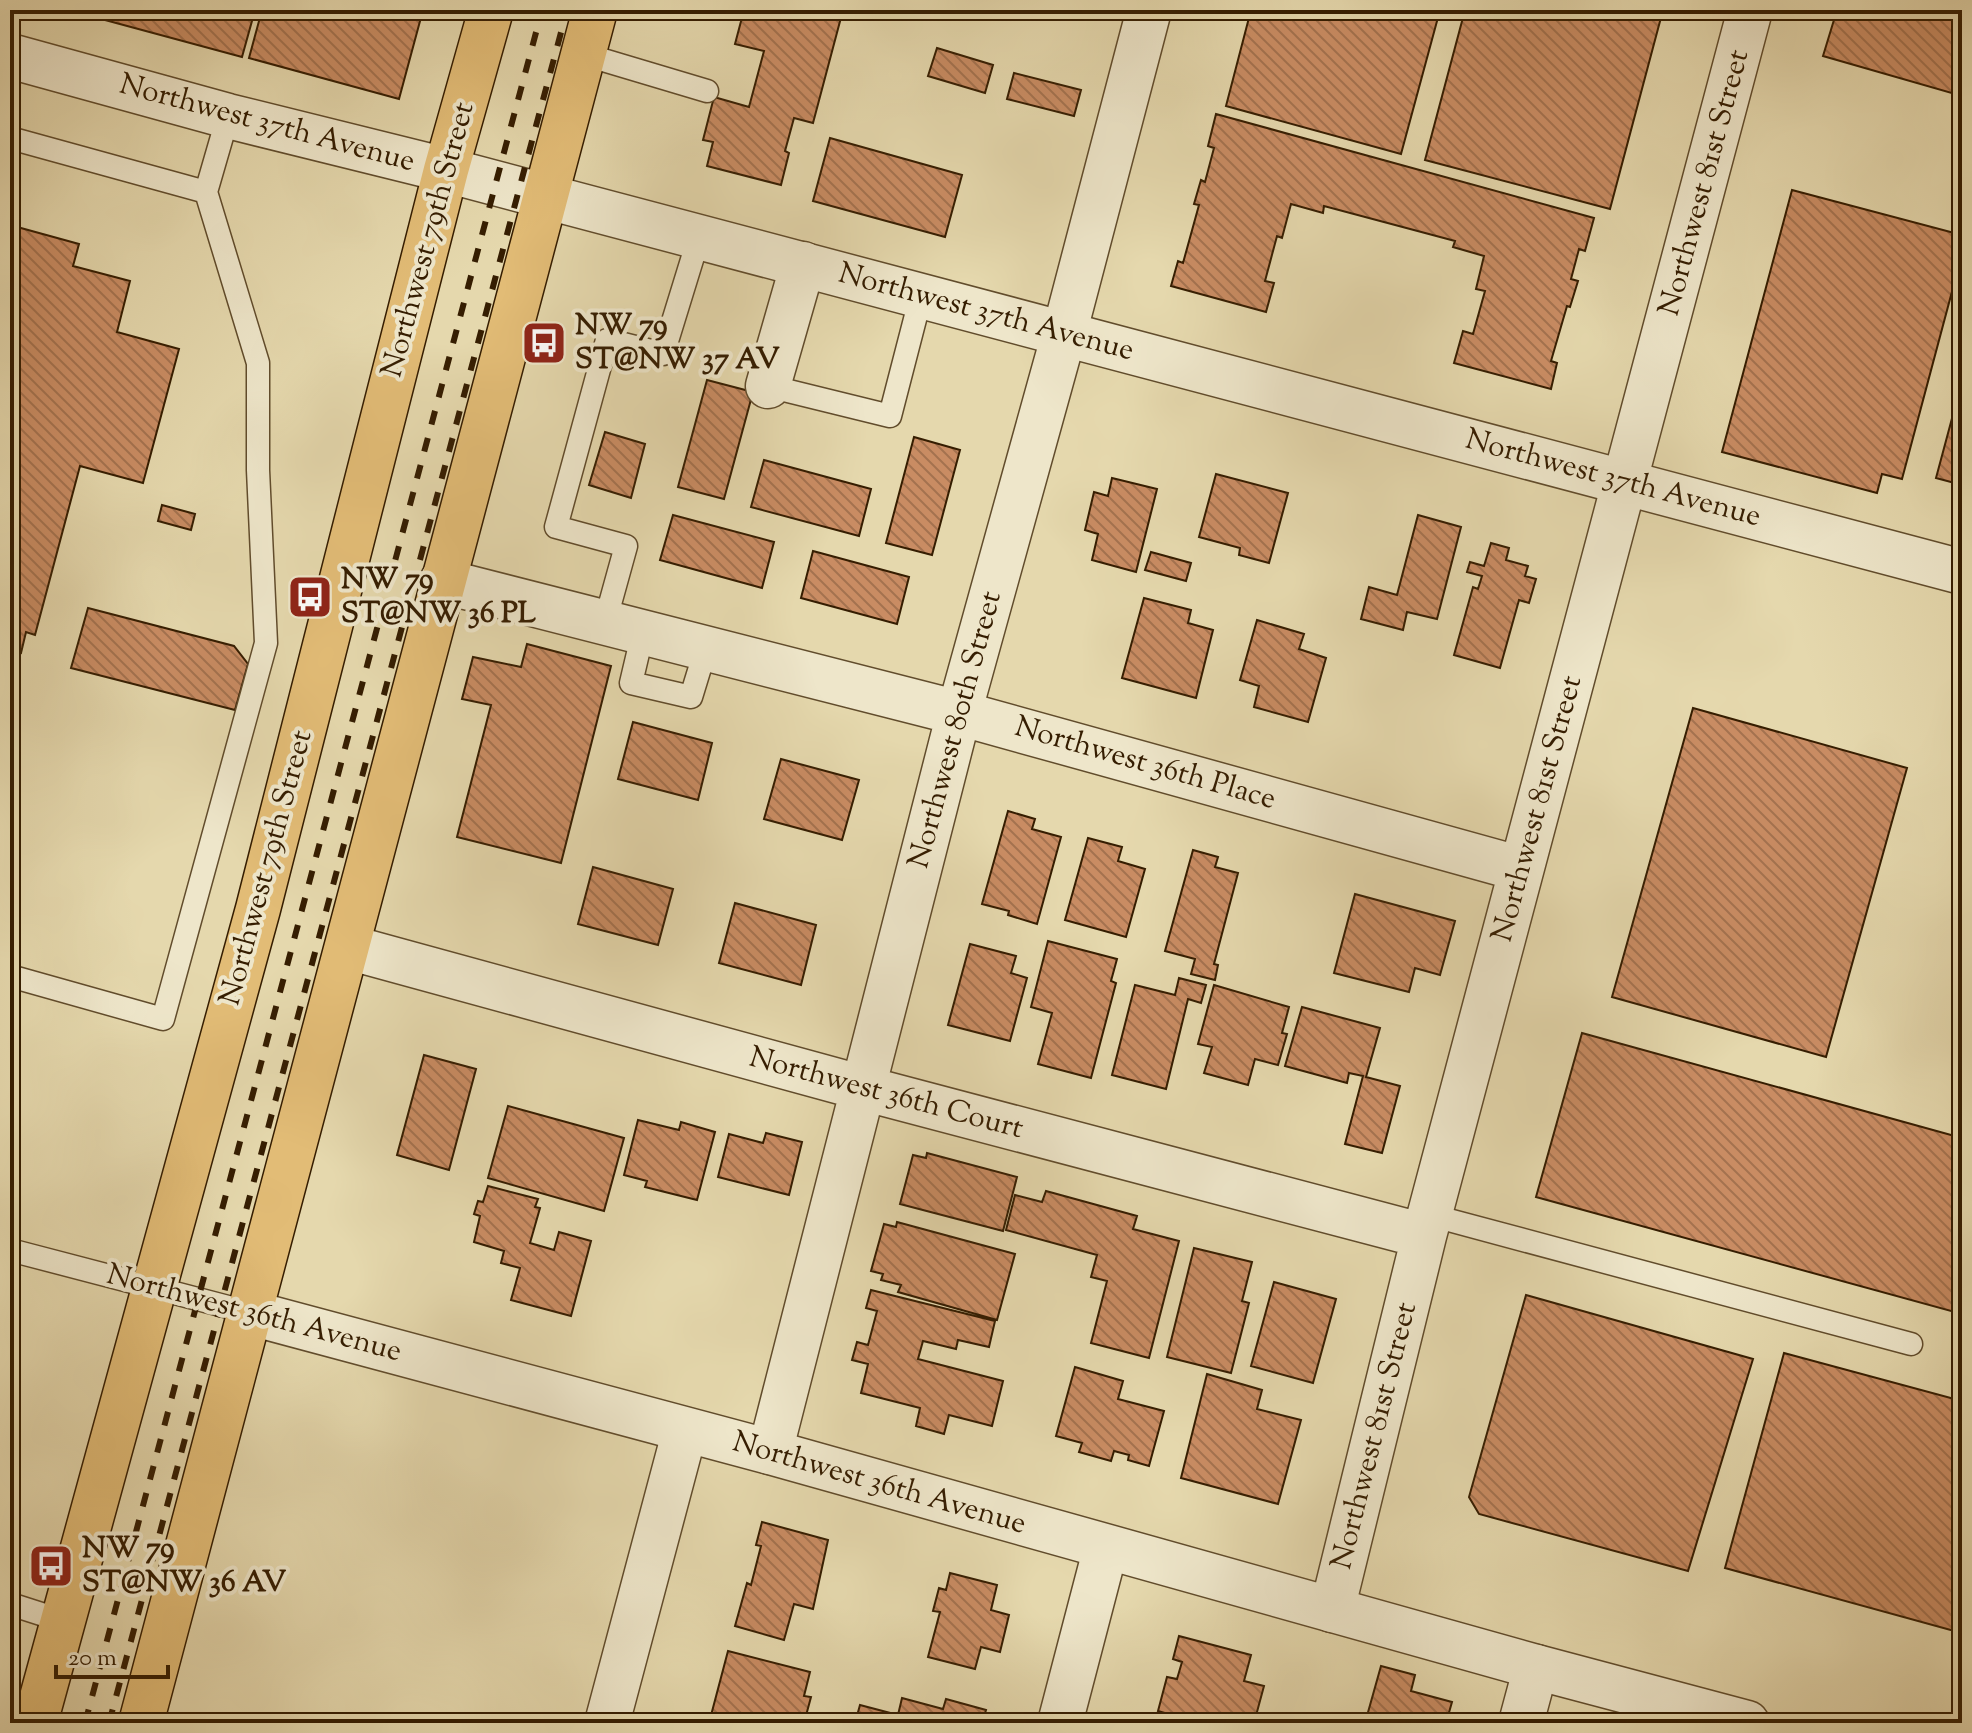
<svg xmlns="http://www.w3.org/2000/svg" width="1972" height="1733" font-family="'Sorts Mill Goudy',serif">
  <defs>
    <pattern id="building-back-hatch" width="6" height="6" patternUnits="userSpaceOnUse" patternTransform="scale(2)"><rect width="6" height="6" fill="#c98c63"/><path d="M-1 5l2 2M0 0l6 6M5-1l2 2" fill="none" stroke="#a4724f"/></pattern>
  </defs>
  <rect width="100%" height="100%" fill="#e5d8ad"/>
  <filter id="stains"><feTurbulence type="fractalNoise" baseFrequency=".0025" numOctaves="4"/><feColorMatrix values="0 0 0 0 .2 0 0 0 0 .09 0 0 0 0 .02 0 0 0 .5 -.17"/></filter>
  <radialGradient id="worn" r=".72"><stop offset=".6" stop-color="#630" stop-opacity="0"/><stop offset="1" stop-color="#630" stop-opacity=".3"/></radialGradient>
  <!-- building -->
  <path fill="url(#building-back-hatch)" stroke="#351d01" stroke-width="2" d="M68,10H255L242,57Z
    M262,10H423L399,99L249,58Z
    M744,10H843L813,123L794,118L785,151L789,153L781,185L707,166L713,142L703,140L714,97L749,107L764,51L735,44Z
    M1251,10H1440L1401,154L1226,106Z
    M1465,10H1663L1610,209L1425,160Z
    M1837,10H1962V96L1823,56Z
    M937,48L993,65L985,93L928,76Z
    M1014,73L1081,90L1074,116L1007,99Z
    M1216,114L1594,218L1585,251L1579,249L1571,279L1578,281L1570,307L1567,306L1551,361L1557,363L1551,389L1454,363L1463,331L1473,334L1485,291L1476,289L1484,256L1453,247L1455,241L1324,206L1323,213L1291,204L1282,238L1277,236L1265,281L1274,283L1266,312L1171,286L1178,261L1183,263L1199,205L1194,204L1201,180L1205,182L1214,148L1208,146Z
    M830,138L962,175L945,237L813,201Z
    M1792,190L1962,235V254L1902,479L1882,474L1877,493L1722,452Z
    M10,225L79,244L73,266L130,281L117,332L179,349L143,483L80,466L35,635L26,632L21,653L10,650Z
    M707,380L753,392L724,499L678,487Z
    M1962,381V485L1936,478Z
    M605,432L645,444L631,498L589,485Z
    M914,437L960,450L932,555L886,543Z
    M764,460L871,489L859,536L751,507Z
    M1216,474L1288,493L1269,563L1239,555L1240,548L1199,537Z
    M1112,478L1157,489L1136,572L1092,560L1098,534L1085,530L1094,492L1108,496Z
    M162,505L195,514L191,530L158,521Z
    M673,515L774,542L762,588L660,560Z
    M1418,515L1461,527L1437,619L1407,612L1403,630L1361,619L1369,587L1397,595Z
    M1491,543L1509,548L1506,560L1528,566L1525,576L1536,579L1529,603L1519,600L1500,668L1454,655L1473,587L1478,589L1482,576L1467,572L1470,562L1484,566Z
    M813,551L909,577L897,624L801,598Z
    M1151,552L1191,563L1186,581L1145,570Z
    M1144,598L1191,610L1188,623L1213,630L1196,698L1122,678Z
    M88,608L234,646L248,664L235,710L71,668Z
    M1257,620L1304,634L1299,649L1326,658L1308,722L1254,707L1259,686L1240,680Z
    M527,644L611,666L561,863L457,837L491,705L462,699L473,657L521,667Z
    M1693,708L1907,768L1826,1057L1612,997Z
    M633,722L712,743L698,800L618,779Z
    M781,759L859,780L842,840L764,819Z
    M1008,811L1035,819L1032,829L1061,837L1037,924L1008,915L1009,911L982,904Z
    M1088,838L1122,847L1118,861L1145,869L1126,937L1065,920Z
    M1193,850L1218,857L1215,867L1238,873L1214,964L1218,965L1215,980L1191,974L1195,959L1165,951Z
    M593,867L673,889L658,945L578,924Z
    M1355,894L1455,921L1440,975L1415,968L1409,992L1334,973Z
    M735,903L816,925L801,985L719,963Z
    M1048,941L1117,959L1111,981L1116,983L1091,1078L1038,1064L1052,1013L1031,1007Z
    M970,944L1016,956L1011,973L1027,978L1010,1041L948,1025Z
    M1179,978L1206,985L1201,1003L1188,999L1166,1089L1112,1075L1135,985L1175,995Z
    M1214,985L1289,1007L1282,1033L1287,1034L1278,1065L1255,1059L1248,1085L1204,1073L1212,1047L1198,1044Z
    M1302,1007L1380,1028L1366,1077L1400,1086L1382,1153L1345,1144L1363,1076L1349,1073L1347,1083L1285,1066Z
    M1582,1033L1962,1138V1314L1536,1197Z
    M424,1055L476,1069L449,1170L397,1155Z
    M508,1106L624,1138L604,1211L488,1178Z
    M638,1120L679,1130L681,1122L715,1132L697,1200L645,1187L647,1181L624,1175Z
    M766,1133L802,1142L789,1195L718,1177L729,1134L763,1143Z
    M927,1153L1017,1177L1003,1231L900,1204L913,1155L926,1158Z
    M488,1186L538,1199L535,1207L540,1208L530,1243L554,1250L559,1232L591,1241L571,1316L511,1300L520,1268L501,1263L504,1251L474,1242L480,1216L474,1214L478,1201L483,1202Z
    M1046,1191L1137,1216L1133,1229L1179,1241L1149,1358L1091,1343L1107,1281L1091,1277L1097,1255L1006,1230L1015,1195L1042,1202Z
    M897,1222L1015,1254L997,1320L898,1292L901,1285L881,1280L883,1274L871,1271L884,1224L896,1227Z
    M1194,1248L1252,1262L1242,1301L1249,1303L1231,1373L1167,1357Z
    M1274,1282L1336,1299L1313,1383L1251,1366Z
    M871,1290L995,1321L989,1347L958,1340L956,1349L923,1341L918,1359L1003,1381L992,1426L949,1415L944,1434L916,1426L920,1408L861,1393L868,1364L852,1360L857,1342L868,1345L877,1311L866,1308Z
    M1526,1295L1753,1359L1688,1571L1479,1514L1469,1497Z
    M1784,1353L1962,1401V1617L1958,1632L1725,1568Z
    M1075,1367L1123,1381L1118,1399L1164,1411L1149,1466L1128,1460L1129,1455L1114,1451L1111,1461L1079,1452L1082,1443L1056,1436Z
    M1207,1374L1262,1390L1257,1409L1301,1420L1278,1504L1181,1478Z
    M762,1522L828,1540L813,1609L794,1604L784,1640L735,1626L747,1583L751,1585L761,1546L756,1545Z
    M950,1573L997,1585L991,1610L1009,1615L1000,1652L981,1647L975,1669L928,1657L940,1612L933,1611L939,1588L946,1590Z
    M1179,1636L1251,1655L1244,1681L1264,1686L1254,1723H1166L1168,1714L1158,1711L1167,1677L1177,1679L1182,1662L1173,1659Z
    M728,1651L810,1672L804,1696L811,1697L804,1723H709Z
    M1381,1666L1415,1675L1411,1691L1452,1702L1446,1723H1365Z
    M902,1698L943,1709L946,1699L986,1710L982,1723H855L860,1705L898,1715Z"/>
  <g fill="none" stroke-linecap="round" stroke-linejoin="round">
    <!-- service casing -->
    <g stroke="#614c2c" stroke-width="25">
      <path id="service" d="M583,54L707,91
        M10,138L206,192L258,363V470L266,643L163,1019L10,976
        M206,192L228,116
        M768,386L890,416L921,296
        M605,622L626,546L556,527L607,340L663,354L699,237
        M643,632L631,683L691,697L706,648
        M1430,1215L1911,1344
        M10,1250L251,1313
        M10,1604L63,1621"/>
    </g>
    <!-- minor casing -->
    <g stroke="#614c2c" stroke-width="47">
      <path id="minor" d="M768,386L803,264
        M442,581L959,713L1521,869
        M348,947L863,1088L1424,1236
        M770,1452L959,713L1064,334L1149,10
        M1332,1610L1424,1236L1750,10
        M607,1723L685,1430
        M1060,1723L1106,1547
        M1521,1723L1536,1667"/>
    </g>
    <!-- tertiary casing -->
    <g stroke="#614c2c" stroke-width="47">
      <path id="tertiary" d="M10,56L228,116L446,170L1962,572
        M251,1313L770,1452L1536,1667L1747,1723"/>
    </g>
    <!-- primary casing -->
    <g stroke="#351d01" stroke-width="47">
      <path id="primary" d="M35,1723L258,909L446,170L491,10
        M141,1723L595,10"/>
    </g>
    <!-- service -->
    <use href="#service" stroke="#eee6ca" stroke-width="22"/>
    <!-- minor -->
    <use href="#minor" stroke="#eee6ca" stroke-width="44"/>
    <!-- tertiary -->
    <use href="#tertiary" stroke="#eee6ca" stroke-width="44"/>
    <!-- primary -->
    <use href="#primary" stroke="#e2bc76" stroke-width="44"/>
    <!-- rail -->
    <path stroke="#351d01" stroke-width="6" stroke-dasharray="14 14" stroke-linecap="butt" d="M85,1723L542,10
      M109,1723L567,10"/>
  </g>
  <!-- icons -->
  <defs>
    <g id="bus-square" transform="scale(2.3)"><rect x="-9" y="-9" width="18" height="18" rx="4" fill="#8f2418" stroke="#eee6ca"/><path d="M-5-6H5V4H4V6H2V4H-2V6H-4V4H-5ZM-3.5-4V0h7V-4ZM-3.5 1.2v1.5H-2V1.2ZM2 1.2v1.5H3.5V1.2Z" fill="#fff"/></g>
  </defs>
  <g fill-rule="evenodd">
    <use href="#bus-square" x="544" y="343"/>
    <use href="#bus-square" x="310" y="597"/>
    <use href="#bus-square" x="51" y="1566"/>
  </g>
  <g text-anchor="middle" dominant-baseline="central" stroke-width="8" stroke-linejoin="round" paint-order="stroke">
    <!-- street labels -->
    <g font-size="30" fill="#351d01" stroke="#eee6ca">
      <text transform="translate(267 124) rotate(15)">Northwest 37th Avenue</text>
      <text transform="translate(1705 183) rotate(-75)">Northwest 81st Street</text>
      <text transform="translate(429 240) rotate(-75)">Northwest 79th Street</text>
      <text transform="translate(986 313) rotate(15)">Northwest 37th Avenue</text>
      <text transform="translate(1613 479) rotate(15)">Northwest 37th Avenue</text>
      <text transform="translate(956 730) rotate(-75)">Northwest 80th Street</text>
      <text transform="translate(1145 764) rotate(16)">Northwest 36th Place</text>
      <text transform="translate(1538 809) rotate(-75)">Northwest 81st Street</text>
      <text transform="translate(267 868) rotate(-75)">Northwest 79th Street</text>
      <text transform="translate(886 1094) rotate(15)">Northwest 36th Court</text>
      <text transform="translate(254 1314) rotate(15)">Northwest 36th Avenue</text>
      <text transform="translate(1375 1436) rotate(-76)">Northwest 81st Street</text>
      <text transform="translate(879 1484) rotate(16)">Northwest 36th Avenue</text>
    </g>
    <!-- poi labels -->
    <g font-size="30" font-weight="bold" fill="#351d01" stroke="#eee6ca" text-anchor="start">
      <text x="575" y="326">NW 79<tspan x="575" dy="34">ST@NW 37 AV</tspan></text>
      <text x="341" y="580">NW 79<tspan x="341" dy="34">ST@NW 36 PL</tspan></text>
      <text x="82" y="1549">NW 79<tspan x="82" dy="34">ST@NW 36 AV</tspan></text>
    </g>
  </g>
  <!-- margin -->
  <rect width="1972" height="1733" fill="none" stroke="#e5d8ad" stroke-width="40"/>
  <rect x="12" y="12" width="1948" height="1709" fill="none" stroke="#351d01" stroke-width="4"/>
  <rect x="20" y="20" width="1932" height="1693" fill="none" stroke="#351d01" stroke-width="2"/>
  <!-- scale -->
  <path d="M56 1665v12h112v-12" fill="none" stroke="#351d01" stroke-width="4"/>
  <text x="68" y="1665" font-size="24" fill="#351d01" stroke="#eee6ca" stroke-width="6" paint-order="stroke">20 m</text>
  <rect width="100%" height="100%" filter="url(#stains)"/>
  <rect width="100%" height="100%" fill="url(#worn)"/>
</svg>
